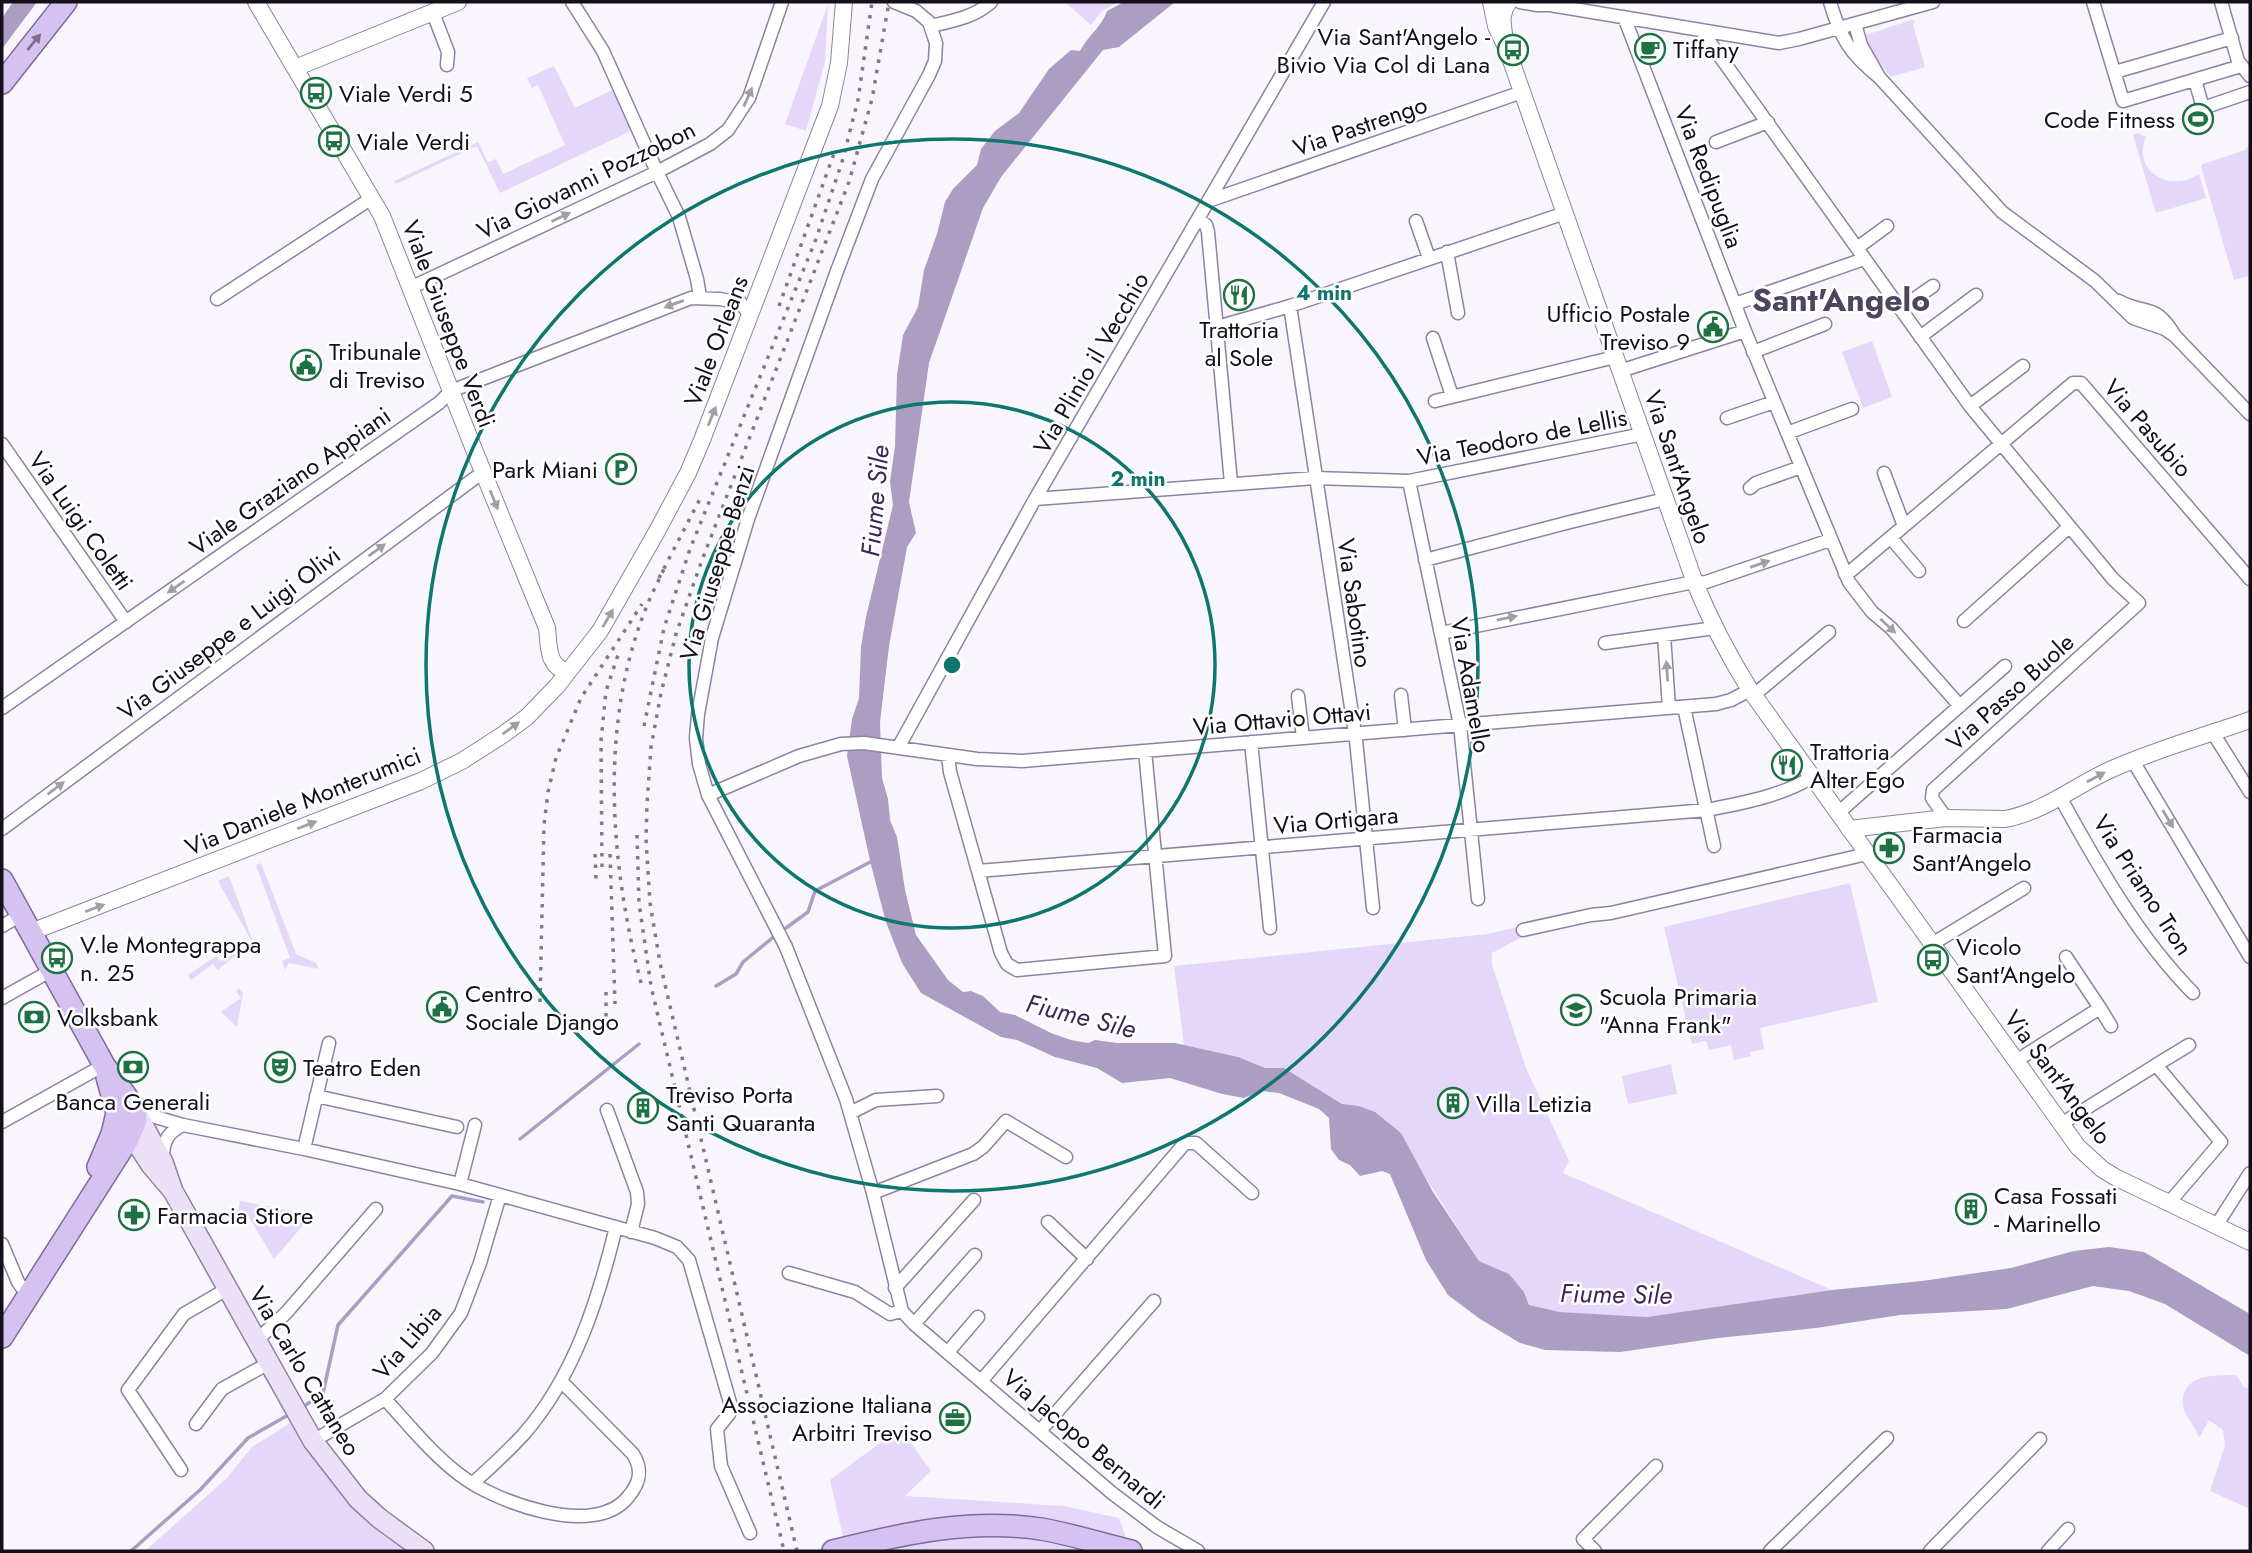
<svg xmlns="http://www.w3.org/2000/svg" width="2252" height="1553" font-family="Jost,sans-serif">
  <rect width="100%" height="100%" fill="#f8f5fc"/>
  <!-- green -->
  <path fill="#e5d7f9" d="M1065,2H1118L1102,11L1091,25Z
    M828,4L825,62L806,131L785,124Z
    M1911,20H1915L1913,25L1925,67L1891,77C1881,65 1867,51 1866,35Z
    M554,66L575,108L614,89L633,130L500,193L477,146L396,184L394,181L478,142L488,162L496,159L503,174L565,145L538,85L532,88L527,78Z
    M2138,133L2146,137C2131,171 2171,194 2199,174L2206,198L2156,213L2133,135Z
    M2250,144V276L2234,280L2201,167L2203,164L2245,150Z
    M1872,341L1892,397L1863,408L1842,352Z
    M261,863L296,954L316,963L319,969L289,963L285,970L282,961L290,958L256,865Z
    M229,876L255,947L231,959L218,970L213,964L191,980L188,975L216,956L220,961L252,942L218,881Z
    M1850,883L1878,1002L1760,1028L1764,1049L1750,1052L1751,1056L1734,1060L1731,1045L1709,1050L1706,1041L1692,1044L1664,927Z
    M1522,926L1524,936L1492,953V965L1526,1068L1569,1161L1563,1173L1832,1290L1647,1317L1560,1312L1529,1305L1524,1292L1509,1274L1479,1261L1417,1164L1359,1106L1342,1104L1284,1068H1265L1238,1057L1184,1045L1174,966L1488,934Z
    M239,989L243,993L237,1027L221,1012L241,998L236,991Z
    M1671,1064L1677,1094L1628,1104L1622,1076Z
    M240,1201L312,1215L274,1259L246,1212L238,1210Z
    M2236,1375L2244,1387L2250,1389V1509L2210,1491L2225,1446L2223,1430L2209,1420L2199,1438C2196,1428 2190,1422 2185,1413C2182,1406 2182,1398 2185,1391C2194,1373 2219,1376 2236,1375Z
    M293,1421L346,1496L404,1550L145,1551L227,1478L251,1448Z
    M900,1428L931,1471L905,1496L1064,1506L1119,1518L1130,1548L1014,1518L940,1517L844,1541L830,1480Z
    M1019,1533L1099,1551H854L900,1540Z"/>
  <!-- water -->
  <path fill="#ac9dc2" d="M13,2H37L2,49V18Z
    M1124,2H1175L1119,47L1103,50L1001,177L983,208L929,363L909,502L916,533L907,547L889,646L880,722L882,778L888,799L890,820L897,837L905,890L916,935L948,980L963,992L971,991L983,996L1000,1012L1015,1015L1051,1033L1071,1040L1088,1043L1095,1040L1117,1043H1175L1238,1057L1265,1068H1284L1342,1104L1359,1106L1375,1112L1401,1133L1433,1192L1479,1261L1509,1274L1524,1292L1529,1305L1560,1312L1647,1317L1832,1290L1922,1281L2011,1268L2074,1251L2109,1247L2144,1252L2250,1314V1356L2165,1304L2129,1291L2093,1286L2007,1309L1900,1315L1816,1328L1718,1338L1620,1352L1545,1350L1520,1343L1480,1319L1448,1295L1426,1260L1390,1174L1382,1171L1360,1176L1350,1165L1339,1160L1331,1149L1329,1118L1319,1109L1279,1093L1262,1091L1244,1098L1222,1094L1170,1078L1122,1083L1097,1068L1055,1057L1017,1040L1001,1037L921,993L902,963L886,922L871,865L847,756L852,719L859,698L861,647L866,617L893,505L890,482L895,446L897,375L903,335L918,307L924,270L937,234L945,202L953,189L977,165L981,149L995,131L1019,113L1049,69L1071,50L1080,51C1089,34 1101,28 1107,11Z"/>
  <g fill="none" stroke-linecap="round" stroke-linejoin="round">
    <!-- stream -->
    <path stroke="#ac9dc2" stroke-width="3.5" d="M786,928L808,912L815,891L874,860
      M716,986L736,974L743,962L776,935
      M520,1139L639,1044
      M303,1407L323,1393L338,1325L452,1196L483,1202
      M131,1551L200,1490L248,1438L290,1414"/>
    <!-- minor casing -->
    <g stroke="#8e82a0" stroke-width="15">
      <path id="minor" d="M572,2L603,51L657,172L679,217L697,279L700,297
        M894,2L916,11L929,22L936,43L935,61L929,75L872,179L837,271L748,519L712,638L698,714L696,738L699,764L708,795L786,947L846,1099L873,1193L902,1311L914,1324L1112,1493L1157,1527L1198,1551
        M1520,2L1537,5H1550L1779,43L1799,39L1933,2
        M1830,2C1840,37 1850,54 1879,77L1861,45L1855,24
        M2093,2L2123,101L2241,66
        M2221,2L2238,61L2250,76
        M433,13L448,52L447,65
        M1624,17L1745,331L1849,582L1872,612L1891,628L1960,706
        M931,26C952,21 975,17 991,2
        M1701,30L1970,406L2113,579L2139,603L1933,790L1932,798L1946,818
        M2115,72L2232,38
        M1879,77L2002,212L2095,281L2133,318L2165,329L2175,336
        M2195,80L2203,108L2250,92
        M1716,142L1768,122
        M1211,200L1522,92
        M1199,220L1206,225L1208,232L1231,483
        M1416,221L1429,258
        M1857,248L1887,226
        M1447,252L1458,313
        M410,288L657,172L710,144L728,130L749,98L782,2
        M217,299L372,198
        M2119,301C2147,316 2155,302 2175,336L2250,414
        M1735,304L1864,259
        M1290,306L1356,740L1373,908
        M1900,309L1933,286
        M1217,327L1290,306L1565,213
        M1920,337L1976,295
        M1433,338L1452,396
        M1753,352L1825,324
        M1620,371L1745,331
        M1435,401L1615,357
        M1970,406L2023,366
        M1727,418L1774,402
        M1787,433L1852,409
        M2,444L126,622
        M1884,473L1904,526
        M1409,481L1460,725L1478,899
        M1750,488L1756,483L1801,467
        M1035,499L1315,478L1409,481L1643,434
        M1891,538L1919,571
        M1425,560L1570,522L1665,499
        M1845,574L1852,570L2073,383H2081L2250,579
        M1964,621L2069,527
        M1441,633L1689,583L1706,582L1830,540
        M1664,635L1669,708
        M1605,643L1715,628
        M1401,695L1405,730
        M1754,695L1829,632
        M1298,696L1303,738
        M1684,707L1714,846
        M2,708L439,403L451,391L691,298L720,299L741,303L748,313V320
        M2213,733L2250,792
        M1251,742L1270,928
        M898,748L1035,499L1324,2
        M948,755L950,772L978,871L1707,810C1742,803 1782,796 1812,777
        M2133,761L2250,957
        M708,795L799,756L841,744L864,743L977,759L1022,761L1716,704L1731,700L1750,690
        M2060,797C2098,866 2138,937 2193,993
        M1838,813L2005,666
        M2,829L483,472
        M978,871L1001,953L1007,964L1017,970L1165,956L1145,751
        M2,926L21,915
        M1523,930L1591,915L1611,913L1867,854
        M1932,944L2024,888
        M2,998L52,970
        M2100,1008L2111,1026
        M2016,1061L2100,1008L2066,957
        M2156,1065L2189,1045
        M316,1096L457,1127
        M607,1110L637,1192L638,1204L631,1232
        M135,1111L183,1125L304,1149L460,1184L655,1238L677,1247L689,1260L731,1406L729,1414L717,1429L721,1466L750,1533
        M850,1113L876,1100L937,1096
        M2,1122L104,1065
        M2061,1124L2156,1065L2221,1142L2168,1204
        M304,1149L329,1043
        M163,1158C163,1141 168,1132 183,1125
        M460,1184L475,1125
        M873,1193L973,1154L983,1147L1006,1121L1066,1157
        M1048,1222L1087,1259
        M2216,1226L2250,1173
        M2,1244L18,1282L28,1296
        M789,1273L855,1292L890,1314L902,1311
        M895,1288L974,1200
        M914,1324L975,1255
        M256,1341L286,1313L376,1209
        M948,1352L978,1317
        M982,1380L1185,1143H1196L1252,1193
        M385,1399C409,1425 432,1454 460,1475C495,1502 595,1539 628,1497C640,1483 643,1470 633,1454L561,1381
        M196,1424L222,1389L269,1363
        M1040,1431L1154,1301
        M313,1441L385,1399L432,1353L461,1313L480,1263L500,1195
        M181,1470L128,1390L184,1314L227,1289
        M473,1483C490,1468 507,1452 523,1435C574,1377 598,1301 616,1227
        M1595,1551L1583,1539L1656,1466
        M1770,1551L1887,1438
        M1930,1551L2040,1439
        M2048,1551L2068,1529"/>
    </g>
    <!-- tertiary casing -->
    <g stroke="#8e82a0" stroke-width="18">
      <path id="tertiary" d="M256,2L382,216L477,457L547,628C549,646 547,667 568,672
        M1491,2L1496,26L1507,49L1695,583C1710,620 1729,656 1750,690L2078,1147L2102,1169L2115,1177L2250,1242
        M1504,33C1502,21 1501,12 1509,2
        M295,68L458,2
        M1849,829L1946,818L2005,819C2044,812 2076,785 2112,769C2157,749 2204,736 2250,720
        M31,932L421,781L462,761L504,734L527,717L557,686L600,631L656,533L688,473L702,440L830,106L839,63L844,2"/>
    </g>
    <!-- secondary casing -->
    <g stroke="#8e82a0" stroke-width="22">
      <path id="secondary" d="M173,1191L163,1162L135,1110L128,1109L117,1113L151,1165L173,1191L313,1441L358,1499L379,1518L424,1551"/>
    </g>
    <!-- primary casing -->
    <g stroke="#81699f" stroke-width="24">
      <path id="primary" d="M2,83L66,2
        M2,880L104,1065L129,1100L135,1110L136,1120L127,1141L2,1337
        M98,1167L112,1134L117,1113L107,1077
        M833,1551C901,1534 970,1518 1041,1529C1071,1534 1102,1544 1131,1551"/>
    </g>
    <!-- minor -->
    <use href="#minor" stroke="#fff" stroke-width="12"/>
    <!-- tertiary -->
    <use href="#tertiary" stroke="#fff" stroke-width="16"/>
    <!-- secondary -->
    <use href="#secondary" stroke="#ebe0f8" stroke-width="19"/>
    <!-- primary -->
    <use href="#primary" stroke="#d6c2f0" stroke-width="21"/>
    <!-- rail -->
    <path stroke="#7e7a83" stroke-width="3.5" stroke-dasharray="3.5 7" stroke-linecap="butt" d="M779,306L836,148
      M659,578L701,497
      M644,726L664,628L690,549L816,239L842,162L858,100L872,2
      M637,835L639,903L651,986L784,1551
      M595,854L596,879
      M610,854L615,1004
      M602,867L601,741L606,691L620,649
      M641,983C610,863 599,725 646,608C651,595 658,582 664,569
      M606,992V1020
      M540,1002L544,825L548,792L556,758L581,698L642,604
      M797,1551L660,963L650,903L646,839L647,804L651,747L661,693L676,634L702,560L849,182L872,99L889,2"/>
  </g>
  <!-- one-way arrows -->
  <defs><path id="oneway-solid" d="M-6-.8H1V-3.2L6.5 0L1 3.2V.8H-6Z" transform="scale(1.75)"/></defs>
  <use fill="#7f7190" href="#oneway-solid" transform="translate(34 42) rotate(-51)"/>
  <g fill="#a19fa3">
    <use href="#oneway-solid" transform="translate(748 97) rotate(-66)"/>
    <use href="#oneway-solid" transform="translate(561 217) rotate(-25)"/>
    <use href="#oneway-solid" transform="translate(674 304) rotate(160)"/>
    <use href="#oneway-solid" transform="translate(712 416) rotate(-68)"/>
    <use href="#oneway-solid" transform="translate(494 500) rotate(68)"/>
    <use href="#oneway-solid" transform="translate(377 550) rotate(-36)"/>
    <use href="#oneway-solid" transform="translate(1760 564) rotate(-19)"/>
    <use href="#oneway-solid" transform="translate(176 587) rotate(145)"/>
    <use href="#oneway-solid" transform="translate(608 618) rotate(-60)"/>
    <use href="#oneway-solid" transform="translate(1507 618) rotate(-12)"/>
    <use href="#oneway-solid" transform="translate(1888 626) rotate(43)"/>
    <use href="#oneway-solid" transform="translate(1667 671) rotate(-94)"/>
    <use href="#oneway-solid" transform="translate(511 728) rotate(-36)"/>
    <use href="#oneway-solid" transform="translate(2096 777) rotate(-28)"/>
    <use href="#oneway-solid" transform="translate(56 788) rotate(-37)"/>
    <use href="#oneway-solid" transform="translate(2168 819) rotate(59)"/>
    <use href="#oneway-solid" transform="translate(307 825) rotate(-21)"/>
    <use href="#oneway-solid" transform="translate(95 908) rotate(-21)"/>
  </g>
  <!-- distance rings -->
  <g fill="none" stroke="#0f766e" stroke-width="3.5">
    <circle cx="952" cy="665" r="263"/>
    <circle cx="952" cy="665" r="526"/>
  </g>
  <!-- icons -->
  <defs>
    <g id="cafe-ring" transform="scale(1.575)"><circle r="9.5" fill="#fff" stroke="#1e7142" stroke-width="1.5"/><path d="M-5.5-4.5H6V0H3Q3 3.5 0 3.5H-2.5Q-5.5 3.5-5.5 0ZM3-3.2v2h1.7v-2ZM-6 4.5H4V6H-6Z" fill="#1e7142"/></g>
    <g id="bus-ring" transform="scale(1.575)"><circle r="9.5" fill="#fff" stroke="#1e7142" stroke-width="1.5"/><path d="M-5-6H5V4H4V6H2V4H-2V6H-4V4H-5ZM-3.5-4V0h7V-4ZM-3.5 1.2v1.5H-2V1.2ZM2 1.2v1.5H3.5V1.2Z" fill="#1e7142"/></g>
    <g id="stadium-ring" transform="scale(1.575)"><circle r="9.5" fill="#fff" stroke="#1e7142" stroke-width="1.5"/><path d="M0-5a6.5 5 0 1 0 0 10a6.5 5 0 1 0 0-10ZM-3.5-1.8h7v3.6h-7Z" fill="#1e7142"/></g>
    <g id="restaurant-ring" transform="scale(1.575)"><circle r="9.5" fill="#fff" stroke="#1e7142" stroke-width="1.5"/><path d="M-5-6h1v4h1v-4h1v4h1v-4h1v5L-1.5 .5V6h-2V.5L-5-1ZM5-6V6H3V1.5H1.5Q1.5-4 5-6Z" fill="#1e7142"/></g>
    <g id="civic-ring" transform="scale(1.575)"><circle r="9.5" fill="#fff" stroke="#1e7142" stroke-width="1.5"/><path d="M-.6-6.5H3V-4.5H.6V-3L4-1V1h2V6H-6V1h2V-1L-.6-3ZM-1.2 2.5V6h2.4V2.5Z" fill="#1e7142"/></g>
    <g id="parking-ring" transform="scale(1.575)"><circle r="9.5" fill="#fff" stroke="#1e7142" stroke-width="1.5"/><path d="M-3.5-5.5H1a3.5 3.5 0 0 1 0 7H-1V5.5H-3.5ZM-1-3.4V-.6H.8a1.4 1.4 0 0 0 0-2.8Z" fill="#1e7142"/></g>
    <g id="pharmacy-ring" transform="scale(1.575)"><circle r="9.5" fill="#fff" stroke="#1e7142" stroke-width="1.5"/><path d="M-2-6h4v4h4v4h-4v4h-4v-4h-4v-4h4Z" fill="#1e7142"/></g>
    <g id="school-ring" transform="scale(1.575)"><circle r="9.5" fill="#fff" stroke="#1e7142" stroke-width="1.5"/><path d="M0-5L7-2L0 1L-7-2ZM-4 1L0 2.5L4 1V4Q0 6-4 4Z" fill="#1e7142"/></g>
    <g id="bank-ring" transform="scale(1.575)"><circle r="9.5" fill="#fff" stroke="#1e7142" stroke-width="1.5"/><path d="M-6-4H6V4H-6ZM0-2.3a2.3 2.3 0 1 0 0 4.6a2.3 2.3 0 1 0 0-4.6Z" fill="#1e7142"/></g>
    <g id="theatre-ring" transform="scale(1.575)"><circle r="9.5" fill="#fff" stroke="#1e7142" stroke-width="1.5"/><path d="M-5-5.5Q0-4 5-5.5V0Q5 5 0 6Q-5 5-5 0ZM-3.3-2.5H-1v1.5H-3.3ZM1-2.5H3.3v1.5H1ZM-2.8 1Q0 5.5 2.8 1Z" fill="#1e7142"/></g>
    <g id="building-ring" transform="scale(1.575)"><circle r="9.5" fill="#fff" stroke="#1e7142" stroke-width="1.5"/><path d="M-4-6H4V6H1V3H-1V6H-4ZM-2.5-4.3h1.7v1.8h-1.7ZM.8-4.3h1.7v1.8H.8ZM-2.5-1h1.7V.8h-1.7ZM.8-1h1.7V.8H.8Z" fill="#1e7142"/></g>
    <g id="office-ring" transform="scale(1.575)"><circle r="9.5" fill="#fff" stroke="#1e7142" stroke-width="1.5"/><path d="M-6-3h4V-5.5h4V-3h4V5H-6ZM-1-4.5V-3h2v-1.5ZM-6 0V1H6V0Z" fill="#1e7142"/></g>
  </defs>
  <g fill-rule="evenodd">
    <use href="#cafe-ring" x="1650" y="49"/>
    <use href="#bus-ring" x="1513" y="50"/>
    <use href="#bus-ring" x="316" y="93"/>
    <use href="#stadium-ring" x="2198" y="119"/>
    <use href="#bus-ring" x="334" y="141"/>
    <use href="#restaurant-ring" x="1239" y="295"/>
    <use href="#civic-ring" x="1713" y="327"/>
    <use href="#civic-ring" x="306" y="365"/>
    <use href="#parking-ring" x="621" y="469"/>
    <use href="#restaurant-ring" x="1787" y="765"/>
    <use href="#pharmacy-ring" x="1889" y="848"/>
    <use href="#bus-ring" x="57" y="958"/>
    <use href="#bus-ring" x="1933" y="960"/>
    <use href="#civic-ring" x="442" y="1007"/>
    <use href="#school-ring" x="1576" y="1010"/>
    <use href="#bank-ring" x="34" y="1017"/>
    <use href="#bank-ring" x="133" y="1067"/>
    <use href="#theatre-ring" x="280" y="1067"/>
    <use href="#building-ring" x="1453" y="1103"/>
    <use href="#building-ring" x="643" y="1108"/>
    <use href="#building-ring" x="1971" y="1209"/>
    <use href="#pharmacy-ring" x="134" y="1215"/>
    <use href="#office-ring" x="955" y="1418"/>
  </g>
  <g text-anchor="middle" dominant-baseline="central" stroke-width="5" stroke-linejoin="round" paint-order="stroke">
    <!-- poi labels -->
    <g font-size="24" fill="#140f1a" stroke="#fff" text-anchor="start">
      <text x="1490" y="36" text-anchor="end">Via Sant'Angelo -<tspan x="1490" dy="28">Bivio Via Col di Lana</tspan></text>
      <text x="1673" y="49">Tiffany</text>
      <text x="339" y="93">Viale Verdi 5</text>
      <text x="2175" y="119" text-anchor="end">Code Fitness</text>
      <text x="357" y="141">Viale Verdi</text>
      <text x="1690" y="313" text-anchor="end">Ufficio Postale<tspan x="1690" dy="28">Treviso 9</tspan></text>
      <text x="1239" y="329" text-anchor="middle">Trattoria<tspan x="1239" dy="28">al Sole</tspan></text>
      <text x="329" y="351">Tribunale<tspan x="329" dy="28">di Treviso</tspan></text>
      <text x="598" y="469" text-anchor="end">Park Miani</text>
      <text x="1810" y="751">Trattoria<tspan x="1810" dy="28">Alter Ego</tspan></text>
      <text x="1912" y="834">Farmacia<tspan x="1912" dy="28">Sant'Angelo</tspan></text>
      <text x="80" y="944">V.le Montegrappa<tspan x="80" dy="28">n. 25</tspan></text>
      <text x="1956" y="946">Vicolo<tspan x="1956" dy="28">Sant'Angelo</tspan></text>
      <text x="465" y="993">Centro<tspan x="465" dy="28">Sociale Django</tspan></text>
      <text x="1599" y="996">Scuola Primaria<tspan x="1599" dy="28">"Anna Frank"</tspan></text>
      <text x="57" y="1017">Volksbank</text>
      <text x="303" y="1067">Teatro Eden</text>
      <text x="666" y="1094">Treviso Porta<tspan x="666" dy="28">Santi Quaranta</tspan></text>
      <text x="133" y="1101" text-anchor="middle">Banca Generali</text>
      <text x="1476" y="1103">Villa Letizia</text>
      <text x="1994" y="1195">Casa Fossati<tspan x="1994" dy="28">- Marinello</tspan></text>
      <text x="157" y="1215">Farmacia Stiore</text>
      <text x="932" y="1404" text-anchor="end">Associazione Italiana<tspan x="932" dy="28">Arbitri Treviso</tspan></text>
    </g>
    <!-- street labels -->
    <g font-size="24" fill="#140f1a" stroke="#fff">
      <text transform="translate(1360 126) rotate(-19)">Via Pastrengo</text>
      <text transform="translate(1709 177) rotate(69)">Via Redipuglia</text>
      <text transform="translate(586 180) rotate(-26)">Via Giovanni Pozzobon</text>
      <text transform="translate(449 324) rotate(69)">Viale Giuseppe Verdi</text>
      <text transform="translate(716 341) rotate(-69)">Viale Orleans</text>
      <text transform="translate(1091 363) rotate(-60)">Via Plinio il Vecchio</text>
      <text transform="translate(2148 428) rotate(49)">Via Pasubio</text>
      <text transform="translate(1522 437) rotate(-11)">Via Teodoro de Lellis</text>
      <text transform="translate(1678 467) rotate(71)">Via Sant'Angelo</text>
      <text transform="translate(290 481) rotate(-35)">Viale Graziano Appiani</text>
      <text transform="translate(81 521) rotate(55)">Via Luigi Coletti</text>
      <text transform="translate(717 563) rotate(-73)">Via Giuseppe Benzi</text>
      <text transform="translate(1355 603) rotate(82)">Via Sabotino</text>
      <text transform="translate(229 633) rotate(-37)">Via Giuseppe e Luigi Olivi</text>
      <text transform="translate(1471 685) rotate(80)">Via Adamello</text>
      <text transform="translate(2010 692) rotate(-42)">Via Passo Buole</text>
      <text transform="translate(1282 719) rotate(-5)">Via Ottavio Ottavi</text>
      <text transform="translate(303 801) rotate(-22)">Via Daniele Monterumici</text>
      <text transform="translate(1336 820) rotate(-5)">Via Ortigara</text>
      <text transform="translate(2143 885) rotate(57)">Via Priamo Tron</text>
      <text transform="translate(2058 1077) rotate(53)">Via Sant'Angelo</text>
      <text transform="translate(407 1342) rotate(-49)">Via Libia</text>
      <text transform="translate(305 1371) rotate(59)">Via Carlo Cattaneo</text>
      <text transform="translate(1084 1439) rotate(40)">Via Jacopo Bernardi</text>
    </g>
    <!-- water labels -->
    <g font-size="26" font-style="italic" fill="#3e2757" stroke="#fff">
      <text transform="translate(875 501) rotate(-85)">Fiume Sile</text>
      <text transform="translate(1081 1016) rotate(14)">Fiume Sile</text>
      <text transform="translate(1616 1294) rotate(1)">Fiume Sile</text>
    </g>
    <!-- district labels -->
    <g font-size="32" font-weight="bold" fill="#4f435e" stroke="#fff">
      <text x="1841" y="300">Sant'Angelo</text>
    </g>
  </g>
  <circle cx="952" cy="665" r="10" fill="#0f766e" stroke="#fff" stroke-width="3.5"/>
  <g font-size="21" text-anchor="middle" font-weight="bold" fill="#0f766e" stroke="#fff" stroke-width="5" stroke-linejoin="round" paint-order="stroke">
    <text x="1324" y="300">4 min</text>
    <text x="1138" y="486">2 min</text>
  </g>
  <!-- border -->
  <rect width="2252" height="1553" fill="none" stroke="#140f1a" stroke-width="7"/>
</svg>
